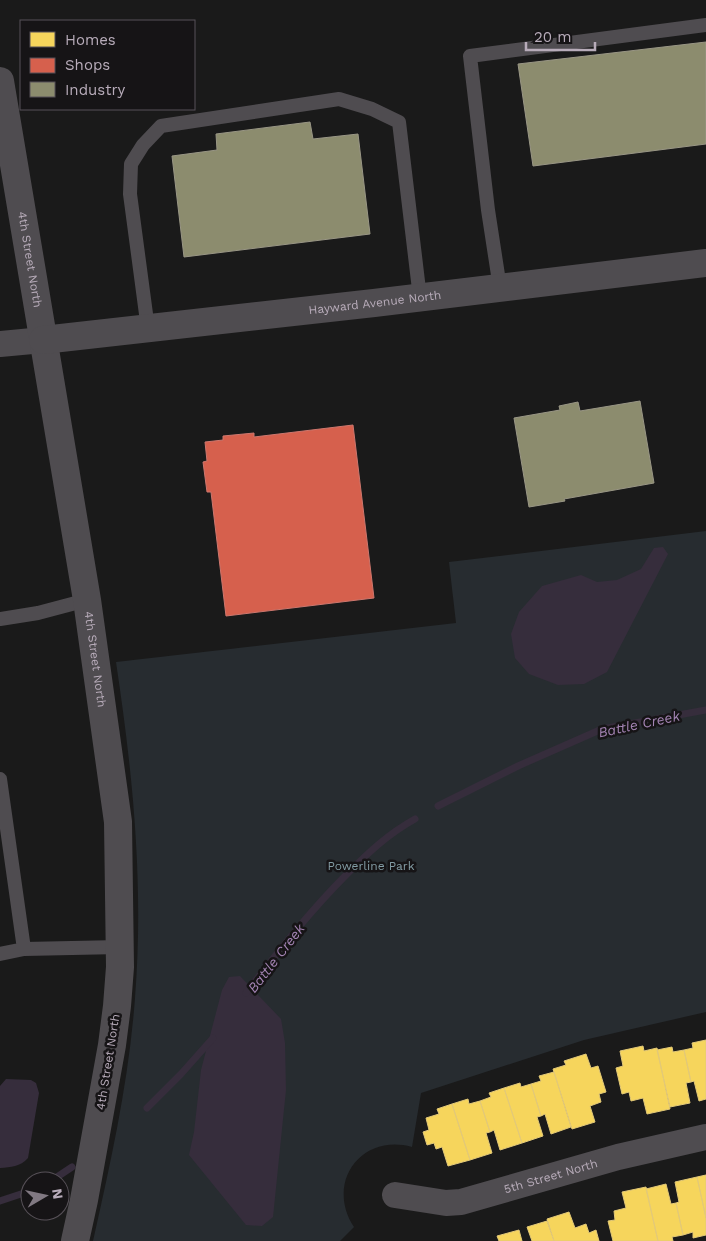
<svg xmlns="http://www.w3.org/2000/svg" width="706" height="1241" font-family="'Work Sans',sans-serif">
  <rect width="100%" height="100%" fill="#1a1a1a"/>
  <!-- green -->
  <path fill="#272c30" d="M706,531V1012L584,1040L421,1093L412,1147C361,1133 325,1183 354,1227L340,1241H93C111,1161 129,1080 135,998C144,884 133,775 116,662L456,623L449,562Z"/>
  <!-- water -->
  <path fill="#362d3c" d="M663,547L668,554L607,672L584,684L558,685L529,674L515,658L511,634L519,612L542,586L581,575L597,582L617,580L641,569L654,548Z
    M240,976L281,1019L285,1043L286,1090L273,1217L262,1226L246,1225L189,1155L194,1132L201,1070L222,990L229,977Z
    M6,1079L31,1080L36,1083L39,1093L28,1158C20,1167 11,1167 0,1168V1086Z"/>
  <!-- homes -->
  <path fill="#f6d55c" stroke="#e3c978" d="M706,1040V1099L699,1101L694,1081L691,1082L684,1050L693,1048L692,1043Z
    M643,1046L644,1051L657,1048L670,1109L647,1114L643,1098L631,1101L629,1092L622,1094L616,1068L623,1066L620,1051Z
    M672,1047L673,1052L684,1050L691,1082L686,1083L690,1103L670,1107L657,1050Z
    M586,1054L591,1068L598,1066L606,1092L599,1094L601,1102L590,1106L595,1122L572,1129L553,1069L566,1065L564,1061Z
    M554,1072L571,1127L551,1134L545,1114L541,1116L531,1084L541,1081L539,1076Z
    M520,1083L521,1087L531,1084L541,1116L537,1117L543,1136L522,1143L504,1088Z
    M504,1088L522,1143L500,1150L494,1130L490,1132L480,1101L491,1097L489,1093Z
    M468,1099L469,1104L480,1101L490,1132L486,1133L492,1153L470,1160L452,1104Z
    M452,1104L470,1160L448,1166L442,1147L436,1149L434,1143L427,1145L423,1132L429,1130L426,1118L439,1114L437,1109Z
    M706,1175V1218L697,1177Z
    M697,1177L706,1218V1235L693,1238V1232L683,1235L676,1203L679,1202L675,1182Z
    M666,1184L671,1204L676,1203L683,1235L672,1237L673,1241H658L646,1189Z
    M646,1187L658,1241H613L608,1221L615,1220L614,1211L626,1208L622,1192Z
    M569,1212L575,1228L586,1224L589,1233L596,1230L599,1241H554L547,1219Z
    M547,1221L554,1241H532L527,1227Z
    M519,1230L522,1241H499L497,1236Z"/>
  <!-- shops -->
  <path fill="#d6604d" stroke="#cd776e" d="M353,425L374,598L226,616L211,492H207L203,462L207,461L205,442L223,440V436L254,433V437Z"/>
  <!-- industry -->
  <path fill="#8c8c6e" stroke="#999685" d="M706,42V144L533,166L518,64Z
    M310,122L313,139L358,134L370,234L184,257L172,156L217,150L216,134Z
    M640,401L654,483L564,499L565,501L529,507L514,418L560,410L559,406L578,402L580,411Z"/>
  <g fill="none" stroke-linecap="round" stroke-linejoin="round">
    <!-- stream -->
    <path stroke="#362d3c" stroke-width="7" d="M438,806L518,766L602,729L706,710
      M246,993C278,952 310,911 347,874C369,852 388,834 415,819
      M147,1108L181,1074L213,1038
      M51,1181L72,1167
      M0,1201L30,1191"/>
    <!-- service -->
    <path stroke="#4f4c50" stroke-width="14" d="M500,288L488,210L470,56L706,25
      M148,329L130,194L131,164L143,145L161,126L339,99L372,109L399,122L420,298
      M0,619L38,613L87,600
      M0,779L24,949
      M0,954L24,949L120,947"/>
    <!-- minor -->
    <g stroke="#4f4c50" stroke-width="26">
      <path d="M0,344L43,340"/>
      <path id="s1" d="M395,1195L446,1203L461,1202L618,1157L706,1137"/>
    </g>
    <!-- tertiary -->
    <g stroke="#4f4c50" stroke-width="28">
      <path id="s2" d="M0,81L87,600L118,822L120,967L117,1006L112,1045L84,1200L75,1241"/>
      <path id="s3" d="M43,340L374,303L706,263"/>
    </g>
  </g>
  <g text-anchor="middle" dominant-baseline="central" stroke-width="5" stroke-linejoin="round" paint-order="stroke">
    <!-- street labels -->
    <g font-size="12" fill="#b8acba" stroke="#161416">
      <text stroke="none"><textPath href="#s2" startOffset="181">4th Street North</textPath></text>
      <text stroke="none"><textPath href="#s3" startOffset="334">Hayward Avenue North</textPath></text>
      <text stroke="none"><textPath href="#s2" startOffset="586">4th Street North</textPath></text>
      <text transform="translate(108 1062) rotate(-81)">4th Street North</text>
      <text stroke="none"><textPath href="#s1" startOffset="160">5th Street North</textPath></text>
    </g>
    <!-- park labels -->
    <g font-size="12" fill="#839ca4" stroke="#161416">
      <text x="371" y="866">Powerline Park</text>
    </g>
    <!-- water labels -->
    <g font-size="14" font-style="italic" fill="#a484b4" stroke="#161416">
      <text transform="translate(639 724) rotate(-12)">Battle Creek</text>
      <text transform="translate(276 958) rotate(-52)">Battle Creek</text>
    </g>
  </g>
  <!-- legend -->
  <rect x="20" y="20" width="175" height="90" fill="#161416" stroke="#575158"/>
  <rect x="30" y="32" width="25" height="15" fill="#f6d55c" stroke="#575158"/>
  <text x="65" y="45" font-size="15" fill="#b8acba">Homes</text>
  <rect x="30" y="58" width="25" height="15" fill="#d6604d" stroke="#575158"/>
  <text x="65" y="70" font-size="15" fill="#b8acba">Shops</text>
  <rect x="30" y="82" width="25" height="15" fill="#8c8c6e" stroke="#575158"/>
  <text x="65" y="95" font-size="15" fill="#b8acba">Industry</text>
  <!-- north arrow -->
  <g transform="translate(45 1196) rotate(81)"><circle r="24" fill="#161416" stroke="#575158"/>
  <path d="M0-4L9 19L0 12L-9 19Z" fill="#817982"/>
  <text y="-8" font-size="14" font-weight="bold" text-anchor="middle" fill="#b8acba">N</text>
  </g>
  <!-- scale -->
  <path d="M526 42v8h69v-8" fill="none" stroke="#b8acba" stroke-width="2.5"/>
  <text x="534" y="42" font-size="15" fill="#b8acba" stroke="#161416" stroke-width="4" paint-order="stroke">20 m</text>
</svg>
